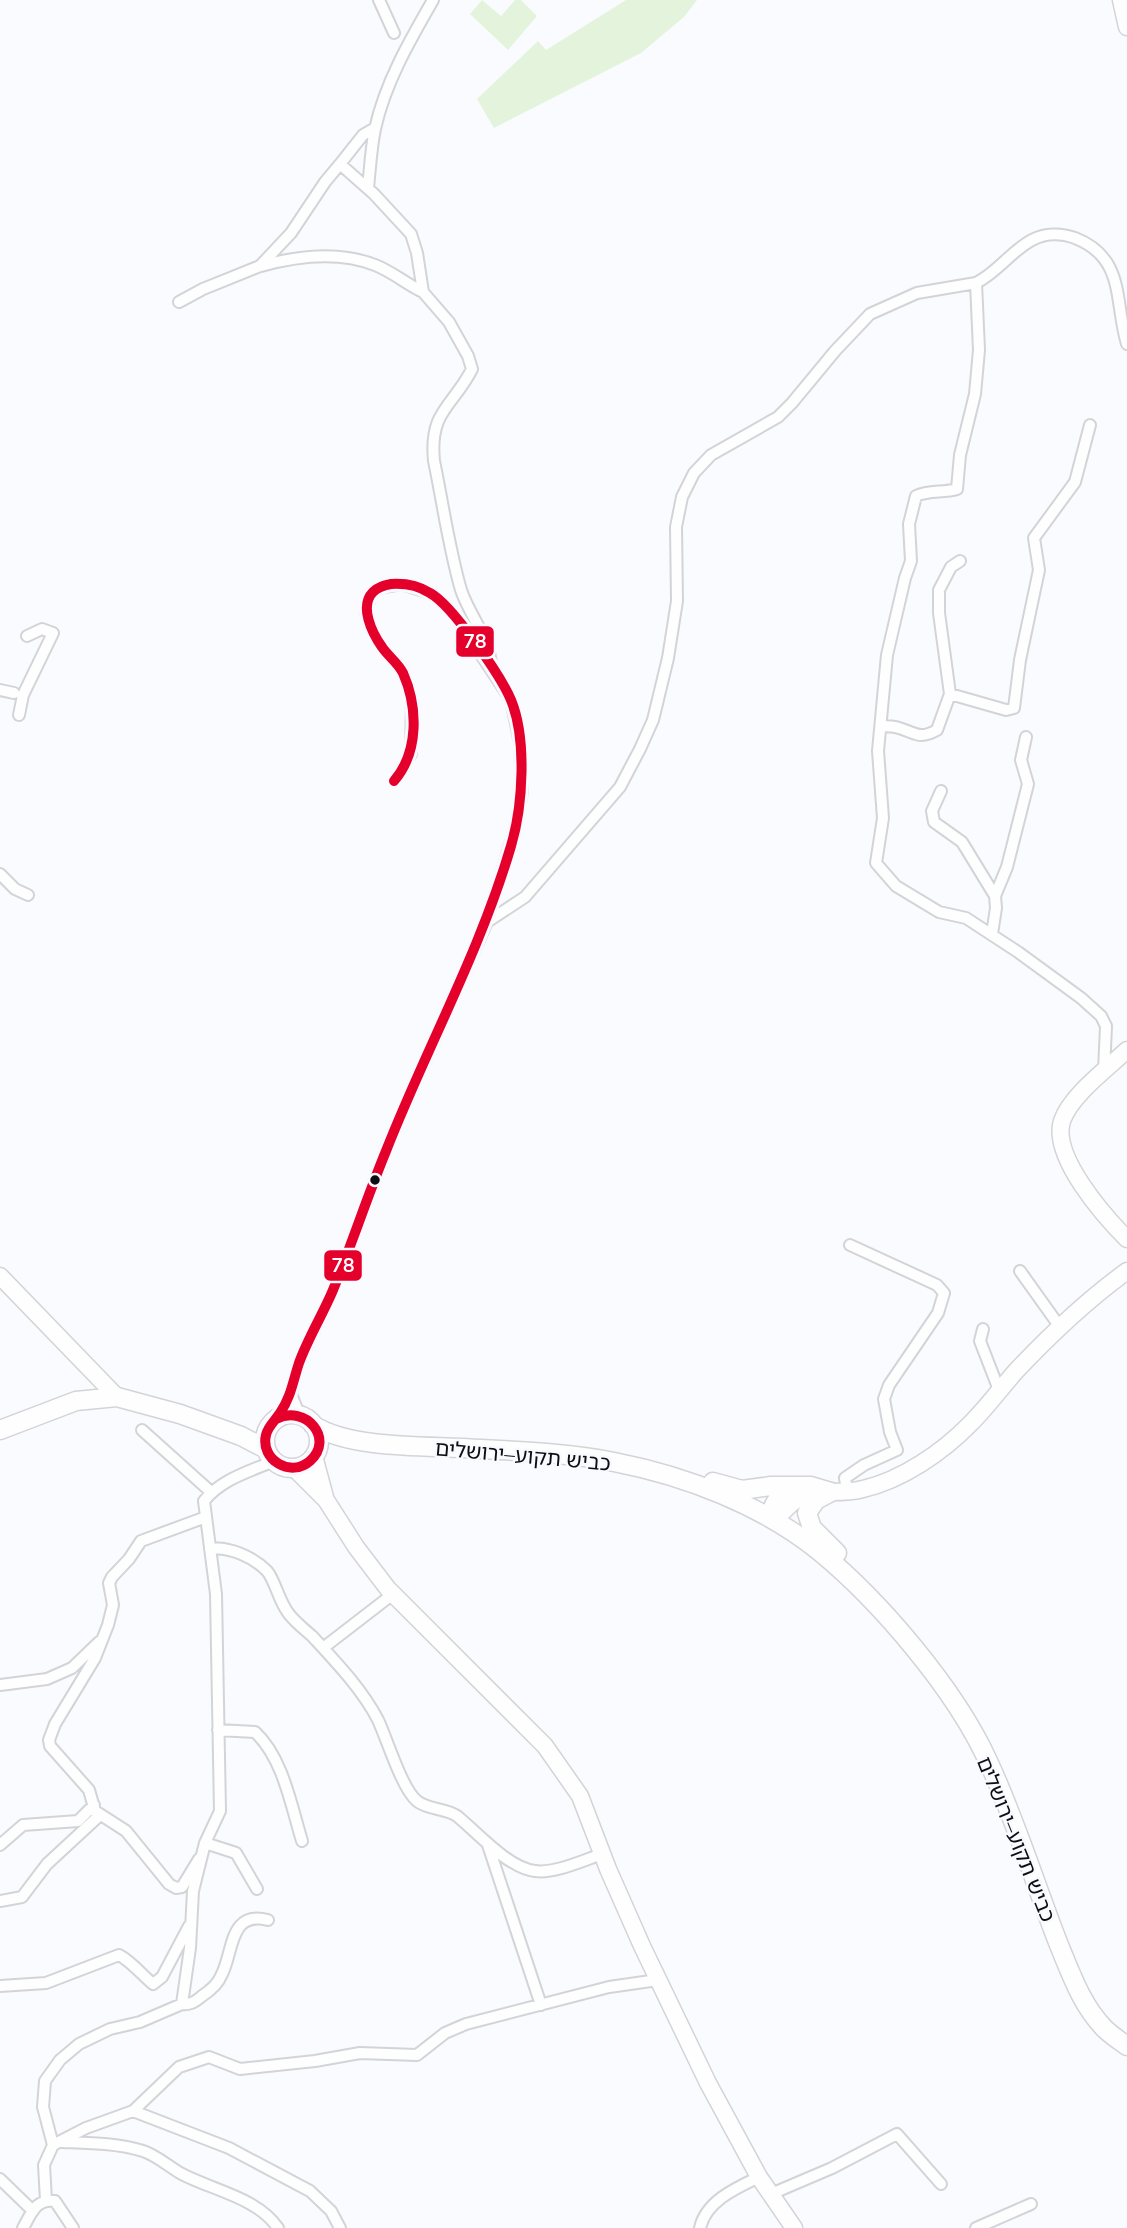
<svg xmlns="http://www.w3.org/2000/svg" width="1127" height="2228" font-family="Mulish,'Noto Sans Hebrew',sans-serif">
  <rect width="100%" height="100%" fill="#fafbfe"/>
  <!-- green -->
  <path fill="#e4f4dc" d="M482,0L501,16L515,0H521L537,16L508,50L470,14Z
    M626,0H697L684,17L641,53L494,128L477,99L538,41L546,50Z"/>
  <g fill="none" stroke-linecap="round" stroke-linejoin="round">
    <!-- street casing -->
    <g stroke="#d3d4d7" stroke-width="14">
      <path id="street" d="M379,0L394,33
        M340,164L363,135L375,128
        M368,188C370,169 371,148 375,129C385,83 410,40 433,0
        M261,266C297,256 339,251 375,265C393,272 406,284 423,292
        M179,302L203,289L260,266L291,233L325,182L340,164L374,194L411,234L417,253L423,292L449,322L468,356L472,369C453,407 429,410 434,461C443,504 449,549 461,590C470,617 490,637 491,666
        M0,690L14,693
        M950,694L1006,710L1014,708L1020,660L1039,570L1034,538L1075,482L1090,425
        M19,715L23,695L53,633L42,629L27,636
        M881,726C886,726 893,726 899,728C916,733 919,740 937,730L950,694L939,613V590L951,567L960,561
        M941,791L932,811L934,822L962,842L995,896L996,908L992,934
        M0,874L15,889L28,895
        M995,896L1007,867L1028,784L1021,760L1026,737
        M487,922L525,897L620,787L640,749L653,720L668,658L677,601L676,527L682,497L694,473L711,455L778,417L792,403L835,351L870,314L917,293L976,283
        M1104,1071L1106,1026L1101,1016L1081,998L1018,952L966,918L939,912L896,886L876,863L883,818L878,751L887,655L905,578L911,561L909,524L916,496C929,490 943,493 957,489L960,455L975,394L979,350L976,283C998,272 1011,251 1032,240C1045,233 1061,233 1075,238C1126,258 1114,302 1127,344
        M1020,1271L1060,1327
        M983,1329L980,1341L999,1390
        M291,1394L297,1409L307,1419
        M276,1419L291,1394L299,1363L334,1288L386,1149L487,922L517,822L522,791L520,743L511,700L456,617L433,594L402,584L378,588L371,593L366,612L372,629L382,648L402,669L412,698L411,754L394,781
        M142,1430L211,1492
        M847,1491L845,1478L864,1465L897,1450L890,1432L884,1399L889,1385L938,1313L944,1293L937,1285L850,1245
        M210,1549C229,1546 253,1557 267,1571C275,1580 279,1602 289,1614C295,1622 304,1629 312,1636C335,1661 362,1689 378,1720C387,1739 402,1789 417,1801C428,1810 446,1808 457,1816C478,1833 508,1868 535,1871C554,1874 584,1860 602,1854
        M323,1648L393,1594
        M0,1685L47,1679L72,1668L99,1642
        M218,1730L255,1732C283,1758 291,1805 302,1841
        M205,1843L236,1853L257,1889
        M0,1845L23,1825L78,1821L94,1805
        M488,1845L541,2005
        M199,1859L182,1887L176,1888L169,1884L126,1831L95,1811L89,1790L50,1746L49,1740L55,1724L95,1658L108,1625L113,1605L109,1583L112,1577L129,1559L141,1541L206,1517
        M0,1901L22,1897L47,1864L100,1815
        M0,1986L46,1983L119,1955C132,1962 142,1975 153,1984L162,1977L189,1926
        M182,2004C190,2005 195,2002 202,1996C208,1992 218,1984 221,1976C234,1953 228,1910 268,1920
        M133,2111L229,2148L310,2191L331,2211L340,2228
        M62,2142C89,2143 117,2143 143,2151C156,2155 168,2166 180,2173C211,2190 257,2197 278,2228
        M53,2145L86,2128L133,2111L179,2067L209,2057L240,2069L315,2061L360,2053L417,2055L445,2033L466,2024L609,1987L658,1980
        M0,2179L33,2211
        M771,2194L832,2168L897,2134L941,2184
        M46,2200L44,2165L53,2145L43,2107L45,2081L60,2060L79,2044L110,2029L140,2022L182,2004L190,1948L193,1891L205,1843L220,1811L216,1594L204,1501C222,1479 248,1472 274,1461
        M23,2228C31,2214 36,2198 55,2201L73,2228
        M700,2228C706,2201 736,2188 759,2177
        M976,2228L1031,2204"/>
    </g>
    <!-- secondary casing -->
    <g stroke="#d3d4d7" stroke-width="19">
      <path id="secondary" d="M1121,0L1127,27
        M1127,1050C1108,1068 1071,1095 1062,1121C1051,1156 1104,1216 1127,1239
        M0,1276L117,1397
        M314,1456L325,1497
        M294,1468L326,1500L356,1547L388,1589L545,1746L580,1796L608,1869L642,1946L708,2083L759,2177L794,2228
        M831,1492C841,1492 852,1492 863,1489C902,1480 943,1452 971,1423C987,1407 1001,1388 1016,1371C1050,1335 1087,1300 1127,1271"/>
    </g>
    <!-- primary casing -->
    <g stroke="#d3d4d7" stroke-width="21">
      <path id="primary" d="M265 1441a27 27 0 1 1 54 0a27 27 0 1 1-54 0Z
        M313,1425C349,1448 419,1446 462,1448C513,1451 564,1452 614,1462C686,1476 762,1505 819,1551C880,1601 955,1689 988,1761C1016,1821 1035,1884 1059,1945C1071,1974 1082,2006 1105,2029C1111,2035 1120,2041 1127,2046
        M0,1430L76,1401L117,1397L180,1414L241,1436L266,1449
        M713,1482L742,1490L771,1486H792
        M792,1486H811L831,1492C822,1494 811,1493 802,1496C788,1500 785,1514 770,1518C773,1502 780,1495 792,1486Z
        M831,1492L816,1500L807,1513L812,1528L837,1553"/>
    </g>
    <!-- street -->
    <use href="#street" stroke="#fefeff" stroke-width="10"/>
    <!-- secondary -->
    <use href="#secondary" stroke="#fefeff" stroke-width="16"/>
    <!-- primary -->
    <use href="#primary" stroke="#fefeff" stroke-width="18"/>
    <!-- bus-1 casing -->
    <g stroke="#f9faff" stroke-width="16">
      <path id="bus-1" d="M276,1419C306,1404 335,1439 310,1461C291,1478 260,1460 266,1435C268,1426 275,1421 280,1413C291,1397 293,1381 299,1363C308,1338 323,1314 333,1290C352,1244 367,1197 386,1151C426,1049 480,952 511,846C523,806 527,739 511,700C501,676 452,605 430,593C419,586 405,583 391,584C385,585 378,587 373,592C359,606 372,633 382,647C388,656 398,663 403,673C418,707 419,752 394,781"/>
    </g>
    <!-- bus-1 -->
    <use href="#bus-1" stroke="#e4002b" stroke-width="10"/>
  </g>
  <!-- markers -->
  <circle fill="#0d0e12" stroke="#f9faff" stroke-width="2.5" cx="375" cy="1180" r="6"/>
  <g text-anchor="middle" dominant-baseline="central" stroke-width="5" stroke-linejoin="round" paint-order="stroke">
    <!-- street labels -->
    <g font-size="21" fill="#0d0e12" stroke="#f9faff">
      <text transform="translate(523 1455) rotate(5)">כביש תקוע–ירושלים</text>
      <text transform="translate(1017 1839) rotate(68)">כביש תקוע–ירושלים</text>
    </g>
  </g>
  <g stroke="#f9faff" stroke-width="2.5">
    <rect x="455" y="625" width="40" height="33" rx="7" fill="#e4002b"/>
    <rect x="323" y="1249" width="40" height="33" rx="7" fill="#e4002b"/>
  </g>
  <g font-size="19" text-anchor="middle" font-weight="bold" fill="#fff">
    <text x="475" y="648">78</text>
    <text x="343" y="1272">78</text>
  </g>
</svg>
